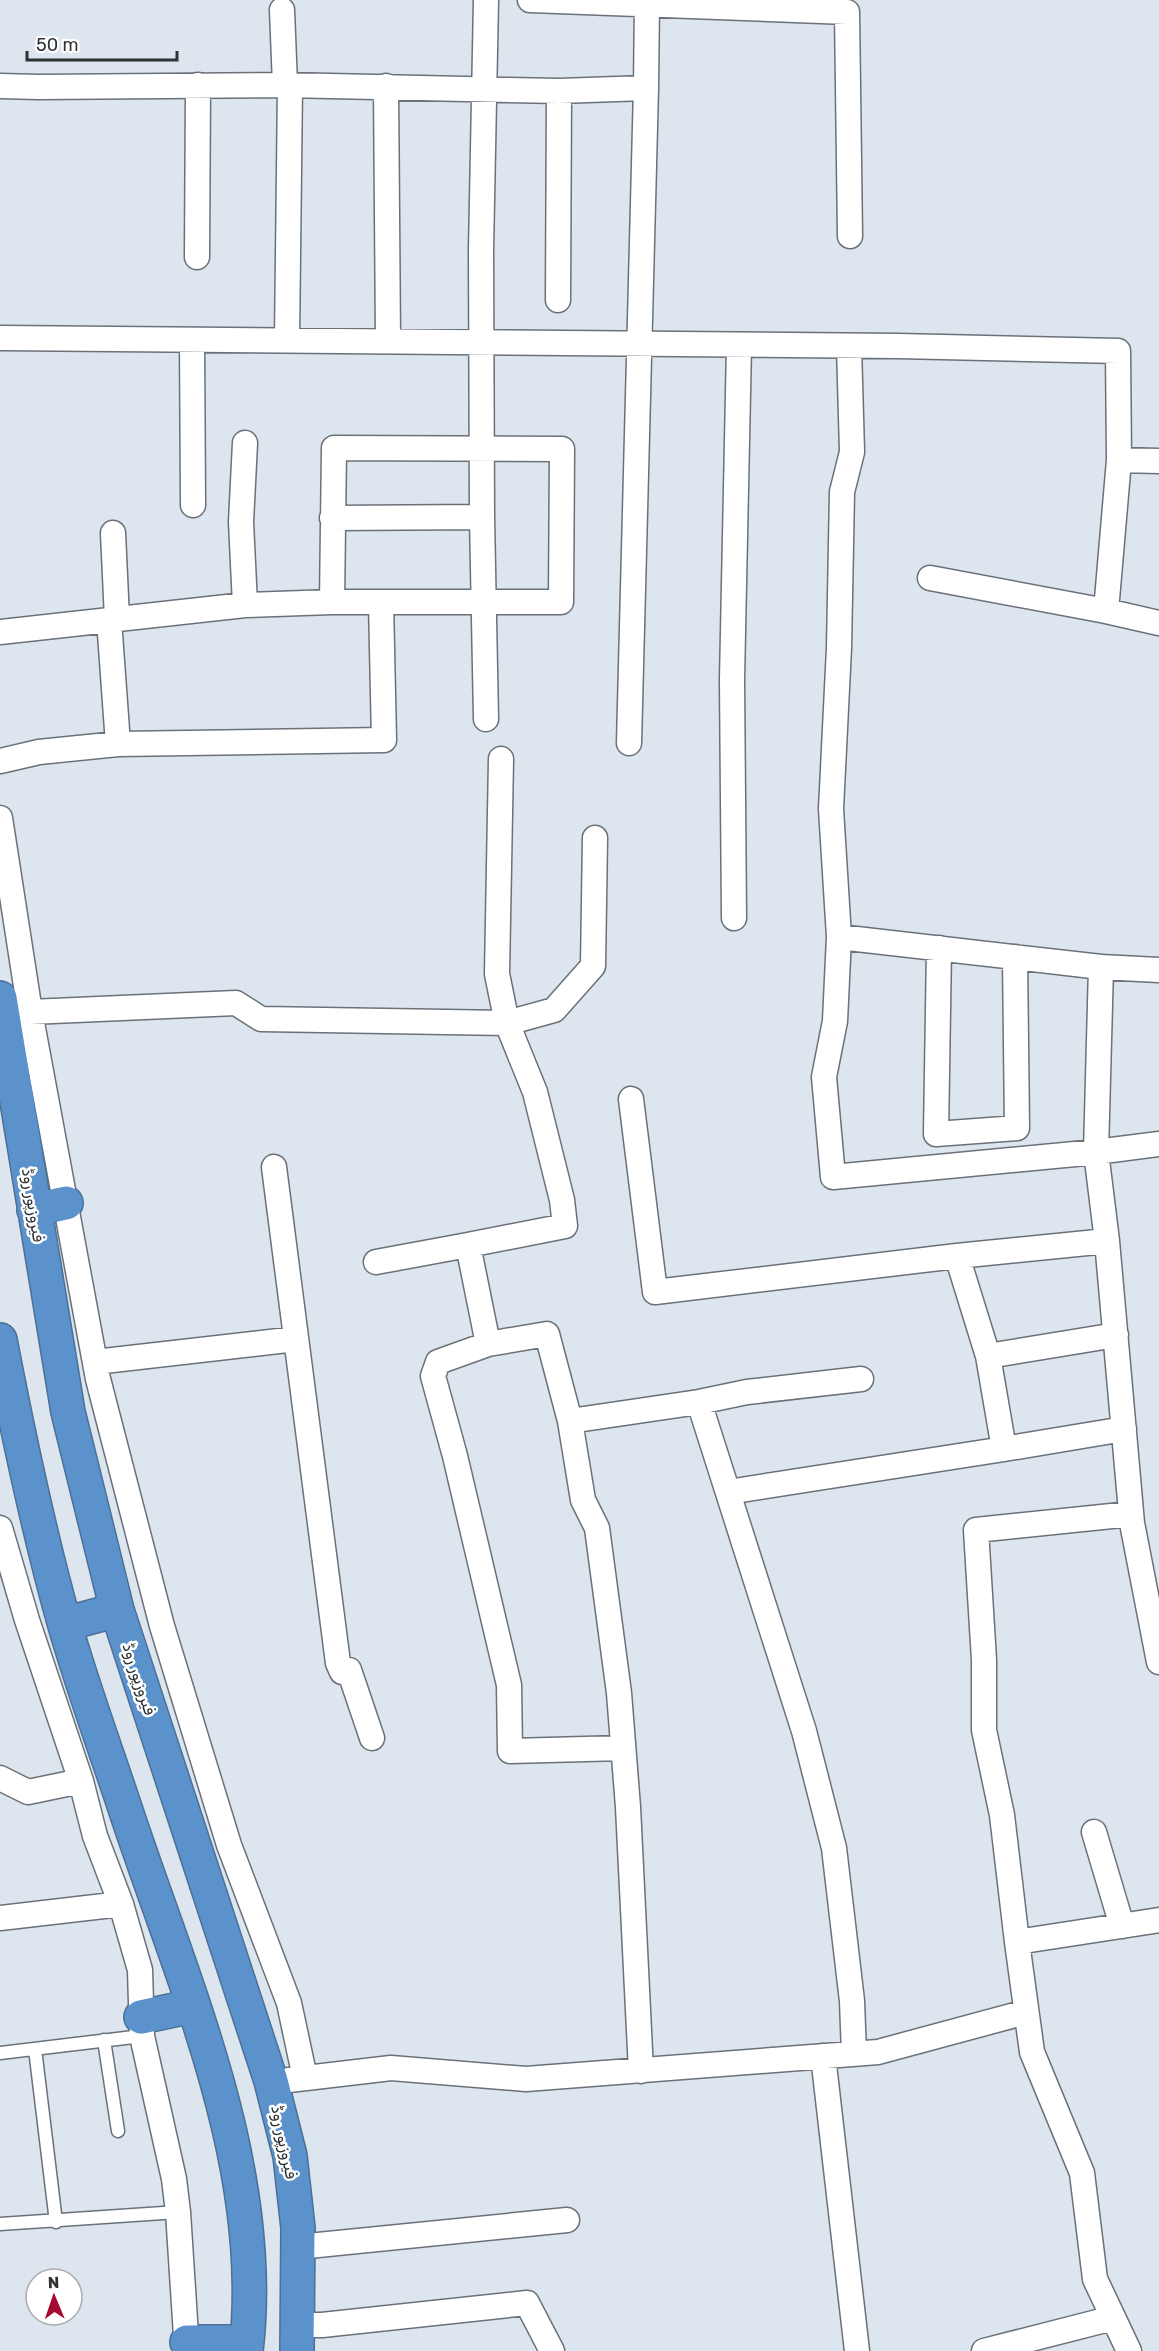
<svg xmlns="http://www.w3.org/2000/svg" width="1159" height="2351" font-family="Rubik,Vazirmatn,sans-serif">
  <rect width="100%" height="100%" fill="#dde5ef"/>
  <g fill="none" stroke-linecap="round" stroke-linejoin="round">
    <!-- lane casing -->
    <g stroke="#6a7179" stroke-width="15">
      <path id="lane" d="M104,2040L118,2131
        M35,2049L56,2222
        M0,2053L142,2036
        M0,2224L178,2212"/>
    </g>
    <!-- street casing -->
    <g stroke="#6a7179" stroke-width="27">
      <path id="street" d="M530,0L847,12L850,236
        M282,10L285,85
        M0,86L39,87L285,85L559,91L646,88L647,0
        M386,86L388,341
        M197,257L198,85
        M558,300L559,91
        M0,338L898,346L1118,351L1119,460
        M192,340L193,505
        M287,340L290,85
        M849,346L852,452L842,492L839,648L831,809L839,937L1101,967L1096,1152L1159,1144
        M245,443L241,522L245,605
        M482,517L481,250L486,0
        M332,518L482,517L486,719
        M113,533L117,619
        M930,578L1106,611L1119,460L1159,461
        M1106,611L1159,623
        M109,620L118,744L384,740L381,602
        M0,632L245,605L332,602H561L562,449L334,448L332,602
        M629,743L646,88
        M0,761L39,752L118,744
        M0,818L30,1012L98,1379L162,1626L229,1845L289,2003L305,2078
        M734,918L732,680L739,345
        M939,948L936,1134L1017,1128L1015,957
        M1101,967L1159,970
        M30,1012L236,1003L261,1019L507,1023L554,1010L593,966L595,838
        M631,1099L655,1292L957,1256L1107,1241L1096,1152L833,1177L824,1077L835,1021L839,937
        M274,1167L338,1663L342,1672L349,1670L372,1738
        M1107,1241L1132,1523L1159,1662
        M468,1245L565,1226L562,1200L535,1092L507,1023L497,974L501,759
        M957,1256L988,1356
        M376,1262L468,1245L488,1344L547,1334L570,1421
        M1116,1335L988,1356L1004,1449L1124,1429
        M488,1344L438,1362L433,1376L455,1456L509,1685L510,1751L623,1748
        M95,1362L296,1339
        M699,1402L804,1731L834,1848L852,2001L854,2054
        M728,1492L1004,1449
        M1131,1514L976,1530L984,1660V1730L1002,1815L1017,1942L1159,1920
        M0,1528L27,1620L81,1781L95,1836L121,1904L140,1970L142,2036L174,2179L178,2212L187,2351
        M0,1778L28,1792L81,1781
        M1094,1832L1122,1926
        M0,1918L121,1904
        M1017,1942L1032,2052L1082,2173L1095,2279L1129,2351
        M823,2056L857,2351
        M641,2071L628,1807L619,1693L597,1528L583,1500L570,1421L699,1402L747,1392L861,1379
        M289,2080L391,2068L526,2079L878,2052L1026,2012
        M298,2247L567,2220
        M298,2325H322L527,2303L552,2351
        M984,2351L1113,2318"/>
    </g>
    <!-- highway casing -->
    <g stroke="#4c7096" stroke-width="36">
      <path id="highway" d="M0,998L68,1412L117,1610L271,2081L290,2156L298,2228L297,2351
        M34,1210L66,1203
        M0,1340C18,1434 38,1529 64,1622C81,1682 103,1742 123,1802C180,1977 268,2163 246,2351
        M65,1624L117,1610
        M141,2017L193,2006
        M187,2342H247"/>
    </g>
    <!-- lane -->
    <use href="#lane" stroke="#fff" stroke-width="12"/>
    <!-- street -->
    <use href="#street" stroke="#fff" stroke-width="24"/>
    <!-- highway -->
    <use href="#highway" stroke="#5c92cb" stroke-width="33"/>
  </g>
  <g text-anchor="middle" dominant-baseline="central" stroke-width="5" stroke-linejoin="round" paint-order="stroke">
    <!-- street labels -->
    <g font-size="16" fill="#2e3235" stroke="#fff">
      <text transform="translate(33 1205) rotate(81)">فیروزپور روڈ</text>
      <text transform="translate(139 1679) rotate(72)">فیروزپور روڈ</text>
      <text transform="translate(284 2142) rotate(78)">فیروزپور روڈ</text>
    </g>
  </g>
  <!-- north arrow -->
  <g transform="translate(54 2297) rotate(358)"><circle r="28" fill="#ffffff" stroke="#abadae" stroke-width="1.5"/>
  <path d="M0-4.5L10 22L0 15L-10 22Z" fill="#a50832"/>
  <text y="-9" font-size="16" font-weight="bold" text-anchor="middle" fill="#2e3235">N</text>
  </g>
  <!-- scale -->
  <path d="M27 51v9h150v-9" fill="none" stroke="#2e3235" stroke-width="3"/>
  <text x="36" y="51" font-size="18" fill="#2e3235" stroke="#ffffff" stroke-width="4.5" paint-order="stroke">50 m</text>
</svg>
